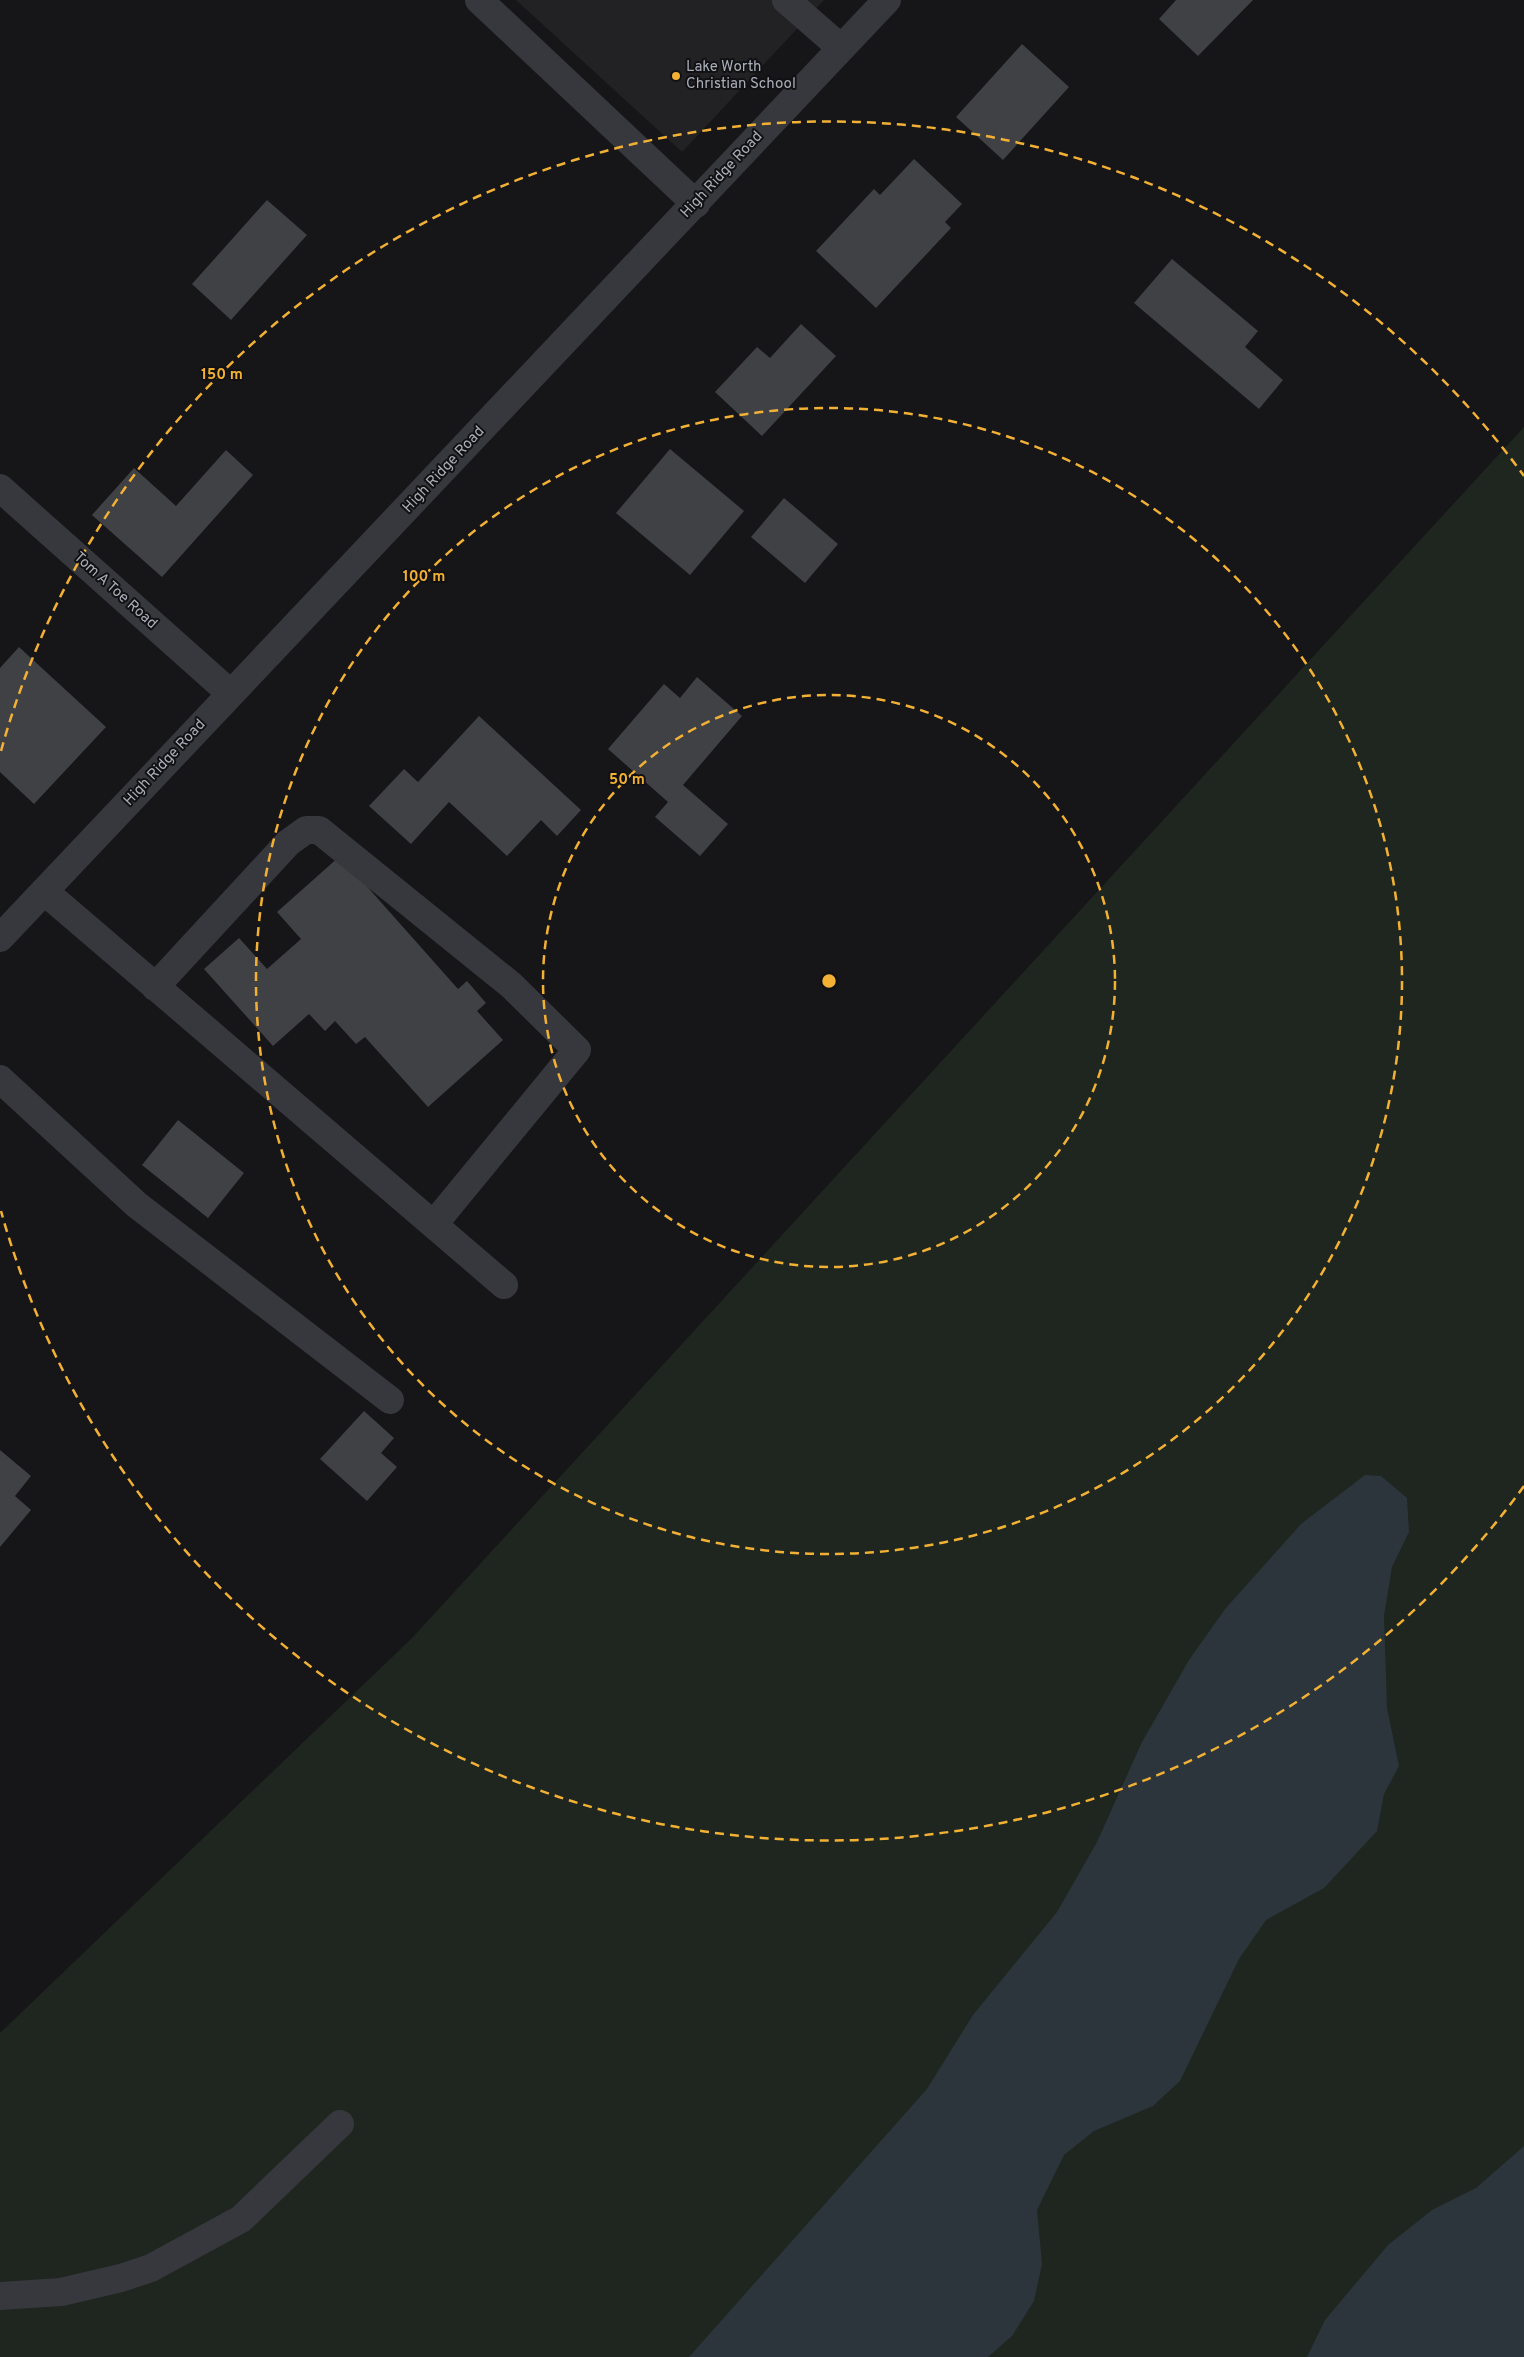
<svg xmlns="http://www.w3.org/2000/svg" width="1524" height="2357" font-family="Overpass,sans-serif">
  <rect width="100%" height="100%" fill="#161618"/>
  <!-- built -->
  <path fill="#222225" d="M516,0H824L682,152Z"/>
  <!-- green -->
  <path fill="#1e261f" d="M1524,427V2357H0V2033L412,1638Z"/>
  <!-- water -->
  <path fill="#2c353c" d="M1365,1475L1381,1476L1407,1498L1409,1532L1392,1567L1384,1616L1387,1708L1399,1766L1384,1794L1377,1831L1324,1888L1266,1920L1239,1959L1180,2081L1153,2106L1094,2131L1064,2155L1037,2210L1042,2264L1034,2301L1012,2336L988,2357H689L927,2089L973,2015L1057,1912L1097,1842L1142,1742L1189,1660L1225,1609L1301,1524Z
    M1524,2146V2357H1307L1325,2320L1388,2245L1432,2210L1476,2188Z"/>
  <!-- building -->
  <path fill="#404145" d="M1176,0H1253L1198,56L1159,19Z
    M1022,44L1069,87L1003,160L956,117Z
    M914,159L962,204L945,222L951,228L876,308L816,251L874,189L880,195Z
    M267,200L307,235L231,320L192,284Z
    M1172,259L1258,331L1245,347L1283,380L1259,409L1134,303Z
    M801,324L836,356L762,436L715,392L757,347L770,358Z
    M670,449L744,511L690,575L616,513Z
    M226,450L253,475L162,577L92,515L134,468L176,506Z
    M784,498L838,544L805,583L751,537Z
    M19,647L106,727L34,804L0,772V668Z
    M697,677L742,716L683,785L728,824L700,856L655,817L668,802L608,749L664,684L680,698Z
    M479,716L581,810L557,836L541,820L507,856L449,802L411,844L369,806L404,769L418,782Z
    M340,856L458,989L467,981L486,1003L477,1011L503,1040L428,1107L365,1037L356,1044L335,1021L325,1031L309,1014L273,1046L204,969L239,938L267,969L301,939L277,912Z
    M178,1120L244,1173L208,1218L142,1165Z
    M364,1411L394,1438L381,1453L397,1467L367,1501L320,1459Z
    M0,1450L31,1476L15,1496L31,1510L0,1547Z"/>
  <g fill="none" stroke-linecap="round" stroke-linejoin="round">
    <!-- minor -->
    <path stroke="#37383d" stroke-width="28" d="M479,0L696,204
      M786,0L841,48
      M0,488L230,693
      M44,891L504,1285
      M0,938L887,0
      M155,987L288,843L306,830H319L511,985L577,1050L434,1224
      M0,1079L137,1205L390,1400
      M0,2296L61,2292L121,2278L151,2268L241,2219L340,2124"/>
  </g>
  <!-- distance rings -->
  <g fill="none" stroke="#f2b134" stroke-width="2.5" stroke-dasharray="9 6">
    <circle cx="829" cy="981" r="286"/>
    <circle cx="829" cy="981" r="573"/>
    <path d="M1524 1486A859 859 0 0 1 1 1211M1 751A859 859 0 0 1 1524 476"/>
  </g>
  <!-- markers -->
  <circle fill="#f2b134" stroke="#111113" stroke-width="2" cx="676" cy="76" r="5"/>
  <g text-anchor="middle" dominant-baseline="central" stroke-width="4" stroke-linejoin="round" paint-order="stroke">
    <!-- poi labels -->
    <g font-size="15" fill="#a8adb8" stroke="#111113" text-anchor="start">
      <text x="686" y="67">Lake Worth<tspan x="686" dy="17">Christian School</tspan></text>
    </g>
    <!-- street labels -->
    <g font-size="15" fill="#a8adb8" stroke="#111113">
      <text transform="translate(722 175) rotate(-47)">High Ridge Road</text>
      <text transform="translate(444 470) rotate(-47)">High Ridge Road</text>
      <text transform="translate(115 591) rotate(42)">Tom A Toe Road</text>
      <text transform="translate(165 763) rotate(-47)">High Ridge Road</text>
    </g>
  </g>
  <circle cx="829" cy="981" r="8" fill="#f2b134" stroke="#111113" stroke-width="2.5"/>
  <g font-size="15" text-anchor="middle" font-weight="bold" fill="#f2b134" stroke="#111113" stroke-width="4" stroke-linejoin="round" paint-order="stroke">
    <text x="222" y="379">150 m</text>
    <text x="424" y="581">100 m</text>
    <text x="627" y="784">50 m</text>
  </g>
</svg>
